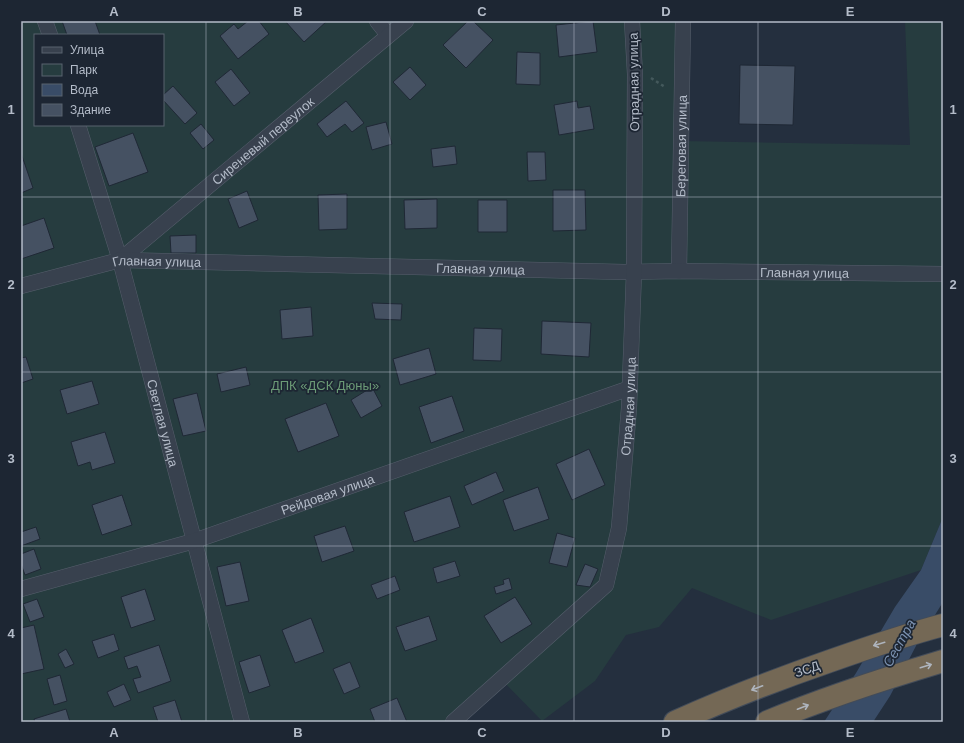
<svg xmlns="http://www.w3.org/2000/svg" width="964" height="743" font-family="Arial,sans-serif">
  <rect width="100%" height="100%" fill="#242f3e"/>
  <!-- green -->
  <path fill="#263c3f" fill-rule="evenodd" d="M21,21H684L681,141L910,145L905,21H943V517L921,570L771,620L692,588L659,627L626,635L595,681L542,721L501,679L453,722H21ZM35,35H163V125H35Z"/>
  <!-- water -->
  <path fill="#394c67" d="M943,517V602L917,644L890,696L873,722H824L856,673L895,607L921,570Z"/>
  <!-- building -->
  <path fill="#455162" stroke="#1f2835" d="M62,21H95L100,35H67Z
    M248,21H259L269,34L238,59L220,36L234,24L238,29Z
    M285,21H327L304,42Z
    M468,21H473L493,40L466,68L443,45Z
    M593,21L597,52L559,57L556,25Z
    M517,52L540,53V85L516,84Z
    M740,65L795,66L793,125L739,124Z
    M410,67L426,85L410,100L393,82Z
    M231,69L250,93L234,106L215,82Z
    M173,86L197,113L185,124L163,100V95Z
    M346,101L364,123L352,132L345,124L327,137L317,124Z
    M577,101L578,108L590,106L594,129L559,135L554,105Z
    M386,122L392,144L372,150L366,127Z
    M201,124L214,140L203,149L190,133Z
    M133,133L148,172L109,186L95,147Z
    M455,146L457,164L433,167L431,149Z
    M527,152H545L546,180L528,181Z
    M21,153L33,188L21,193Z
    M553,190H585L586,230L553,231Z
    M247,191L258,220L239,228L228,199Z
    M347,194V229L319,230L318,195Z
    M437,199V228L405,229L404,200Z
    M478,200H507V232H478Z
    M44,218L54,248L21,259V226Z
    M196,235V253H171L170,236Z
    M372,303L402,304L401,320L375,319Z
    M311,307L313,336L282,339L280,310Z
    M542,321L591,323L589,357L541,354Z
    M474,328L502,329L501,361L473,360Z
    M429,348L436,374L400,385L393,359Z
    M26,357L33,379L21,383V358Z
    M246,367L250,385L221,392L217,374Z
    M92,381L99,404L67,414L60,390Z
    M372,387L382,406L361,418L351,400Z
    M197,393L206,431L183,436L173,399Z
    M452,396L464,431L431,443L419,407Z
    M326,403L339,436L298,452L285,419Z
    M105,432L115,463L92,470L90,462L78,466L71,442Z
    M589,449L605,485L572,500L556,464Z
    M496,472L504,491L472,505L464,486Z
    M538,487L549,519L514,531L503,500Z
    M122,495L132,525L102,535L92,505Z
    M450,496L460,527L414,542L404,512Z
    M345,526L354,551L322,562L314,536Z
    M36,527L40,539L21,546V532Z
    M557,533L575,538L567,567L549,563Z
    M34,549L41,569L25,575L21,564V554Z
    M455,561L460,576L437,583L433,568Z
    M240,562L249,601L226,606L217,567Z
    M585,564L598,569L590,587L576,585Z
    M395,576L400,590L377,599L371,585Z
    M509,578L512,589L496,594L494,587L504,584L503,580Z
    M145,589L155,620L131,628L121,597Z
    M515,597L532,624L501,643L484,616Z
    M37,599L44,617L30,622L23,604Z
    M429,616L437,640L405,651L396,627Z
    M311,618L324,652L295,663L282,630Z
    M34,625L44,669L21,674V628Z
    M114,634L119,650L98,658L92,641Z
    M159,645L171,681L138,693L133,679L141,677L137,666L128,669L124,657Z
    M66,649L74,664L65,668L58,654Z
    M260,655L270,686L249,693L239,662Z
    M350,662L360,687L344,694L333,669Z
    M60,675L67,701L54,705L47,679Z
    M124,684L131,700L114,707L107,692Z
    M397,698L407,722H375L370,709Z
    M175,700L182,722H158L153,707Z
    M66,709L70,722H35L34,719Z"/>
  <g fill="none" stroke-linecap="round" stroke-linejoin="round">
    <!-- minor casing -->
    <g stroke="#565f6c" stroke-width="16">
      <g id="minor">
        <path d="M45,21L50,35"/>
        <path d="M377,21L388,35"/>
        <path id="s1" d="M78,125L120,260L242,722"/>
        <path id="s2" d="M120,260L406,21"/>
        <path id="s3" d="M679,271L683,21"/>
        <path id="s4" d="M21,286L120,260L624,272L679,271L943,274"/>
        <path id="s5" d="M21,589L194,541L630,388"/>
        <path id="s6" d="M453,722L606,585L619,528L629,408L634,272L635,74L632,21"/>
      </g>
    </g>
    <!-- motorway casing -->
    <g stroke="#434c59" stroke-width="24">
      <path id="motorway" d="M675,722C726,699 778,679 830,661C867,648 905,635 943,625
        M767,722C824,698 883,679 943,661"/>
    </g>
    <!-- path -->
    <path stroke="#44595c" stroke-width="2.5" stroke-dasharray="3 3" stroke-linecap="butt" d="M651,78L665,87"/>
    <!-- minor -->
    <use href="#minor" stroke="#38414e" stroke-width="15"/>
    <!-- motorway -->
    <use href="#motorway" stroke="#746855" stroke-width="22"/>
  </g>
  <!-- one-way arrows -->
  <defs><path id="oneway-shaft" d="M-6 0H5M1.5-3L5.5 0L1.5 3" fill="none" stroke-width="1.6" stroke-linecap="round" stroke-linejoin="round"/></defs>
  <g stroke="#aeb4bd">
    <use href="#oneway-shaft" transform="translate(879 644) rotate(163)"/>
    <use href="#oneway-shaft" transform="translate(926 666) rotate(-17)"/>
    <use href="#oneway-shaft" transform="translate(757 688) rotate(159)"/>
    <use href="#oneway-shaft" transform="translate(803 707) rotate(-21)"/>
  </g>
  <!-- grid -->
  <path fill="none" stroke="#b4bcc9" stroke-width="1" stroke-opacity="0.55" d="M206,21V722M390,21V722M574,21V722M758,21V722M21,197H943M21,372H943M21,546H943"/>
  <g text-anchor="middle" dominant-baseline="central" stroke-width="3.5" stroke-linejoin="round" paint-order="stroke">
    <!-- street labels -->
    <g font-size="13" fill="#b4bcc9" stroke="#1d2633">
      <text transform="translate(634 82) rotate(-91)">Отрадная улица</text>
      <text stroke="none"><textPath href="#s2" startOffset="186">Сиреневый переулок</textPath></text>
      <text stroke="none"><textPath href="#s3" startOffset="125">Береговая улица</textPath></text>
      <text stroke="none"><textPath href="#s4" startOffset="139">Главная улица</textPath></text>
      <text stroke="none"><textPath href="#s4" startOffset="463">Главная улица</textPath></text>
      <text stroke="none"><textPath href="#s4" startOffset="787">Главная улица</textPath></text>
      <text stroke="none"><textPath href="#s6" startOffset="386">Отрадная улица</textPath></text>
      <text stroke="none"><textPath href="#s1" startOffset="310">Светлая улица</textPath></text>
      <text stroke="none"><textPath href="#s5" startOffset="321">Рейдовая улица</textPath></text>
      <text transform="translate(807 669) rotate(-19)">ЗСД</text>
    </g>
    <!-- park labels -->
    <g font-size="13" fill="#6b9a76" stroke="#1d2633">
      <text x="325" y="385">ДПК «ДСК Дюны»</text>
    </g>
    <!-- water labels -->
    <g font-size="14" font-style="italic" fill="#7c92b1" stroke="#1d2633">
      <text transform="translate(899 643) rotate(-61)">Сестра</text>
    </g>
  </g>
  <!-- border -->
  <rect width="964" height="743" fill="none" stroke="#1d2633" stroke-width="44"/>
  <!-- legend -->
  <rect x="34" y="34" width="130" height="92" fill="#1d2633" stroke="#59626f"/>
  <rect x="42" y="47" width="20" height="6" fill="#38414e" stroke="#59626f"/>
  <text x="70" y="54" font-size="12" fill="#b4bcc9">Улица</text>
  <rect x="42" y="64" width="20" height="12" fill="#263c3f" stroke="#59626f"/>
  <text x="70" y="74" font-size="12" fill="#b4bcc9">Парк</text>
  <rect x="42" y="84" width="20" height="12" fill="#394c67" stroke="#59626f"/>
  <text x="70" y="94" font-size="12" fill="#b4bcc9">Вода</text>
  <rect x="42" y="104" width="20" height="12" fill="#455162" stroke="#59626f"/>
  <text x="70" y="114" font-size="12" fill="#b4bcc9">Здание</text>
  <rect x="22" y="22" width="920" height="699" fill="none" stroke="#b4bcc9" stroke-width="1.5"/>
  <g font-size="13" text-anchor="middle" font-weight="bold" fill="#b4bcc9">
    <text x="114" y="16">A</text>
    <text x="298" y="16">B</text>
    <text x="482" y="16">C</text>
    <text x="666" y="16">D</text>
    <text x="850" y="16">E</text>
    <text x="11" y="114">1</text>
    <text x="953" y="114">1</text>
    <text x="11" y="289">2</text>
    <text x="953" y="289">2</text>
    <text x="11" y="463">3</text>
    <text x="953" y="463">3</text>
    <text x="11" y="638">4</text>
    <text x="953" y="638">4</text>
    <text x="114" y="737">A</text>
    <text x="298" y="737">B</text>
    <text x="482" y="737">C</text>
    <text x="666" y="737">D</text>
    <text x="850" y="737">E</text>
  </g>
</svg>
